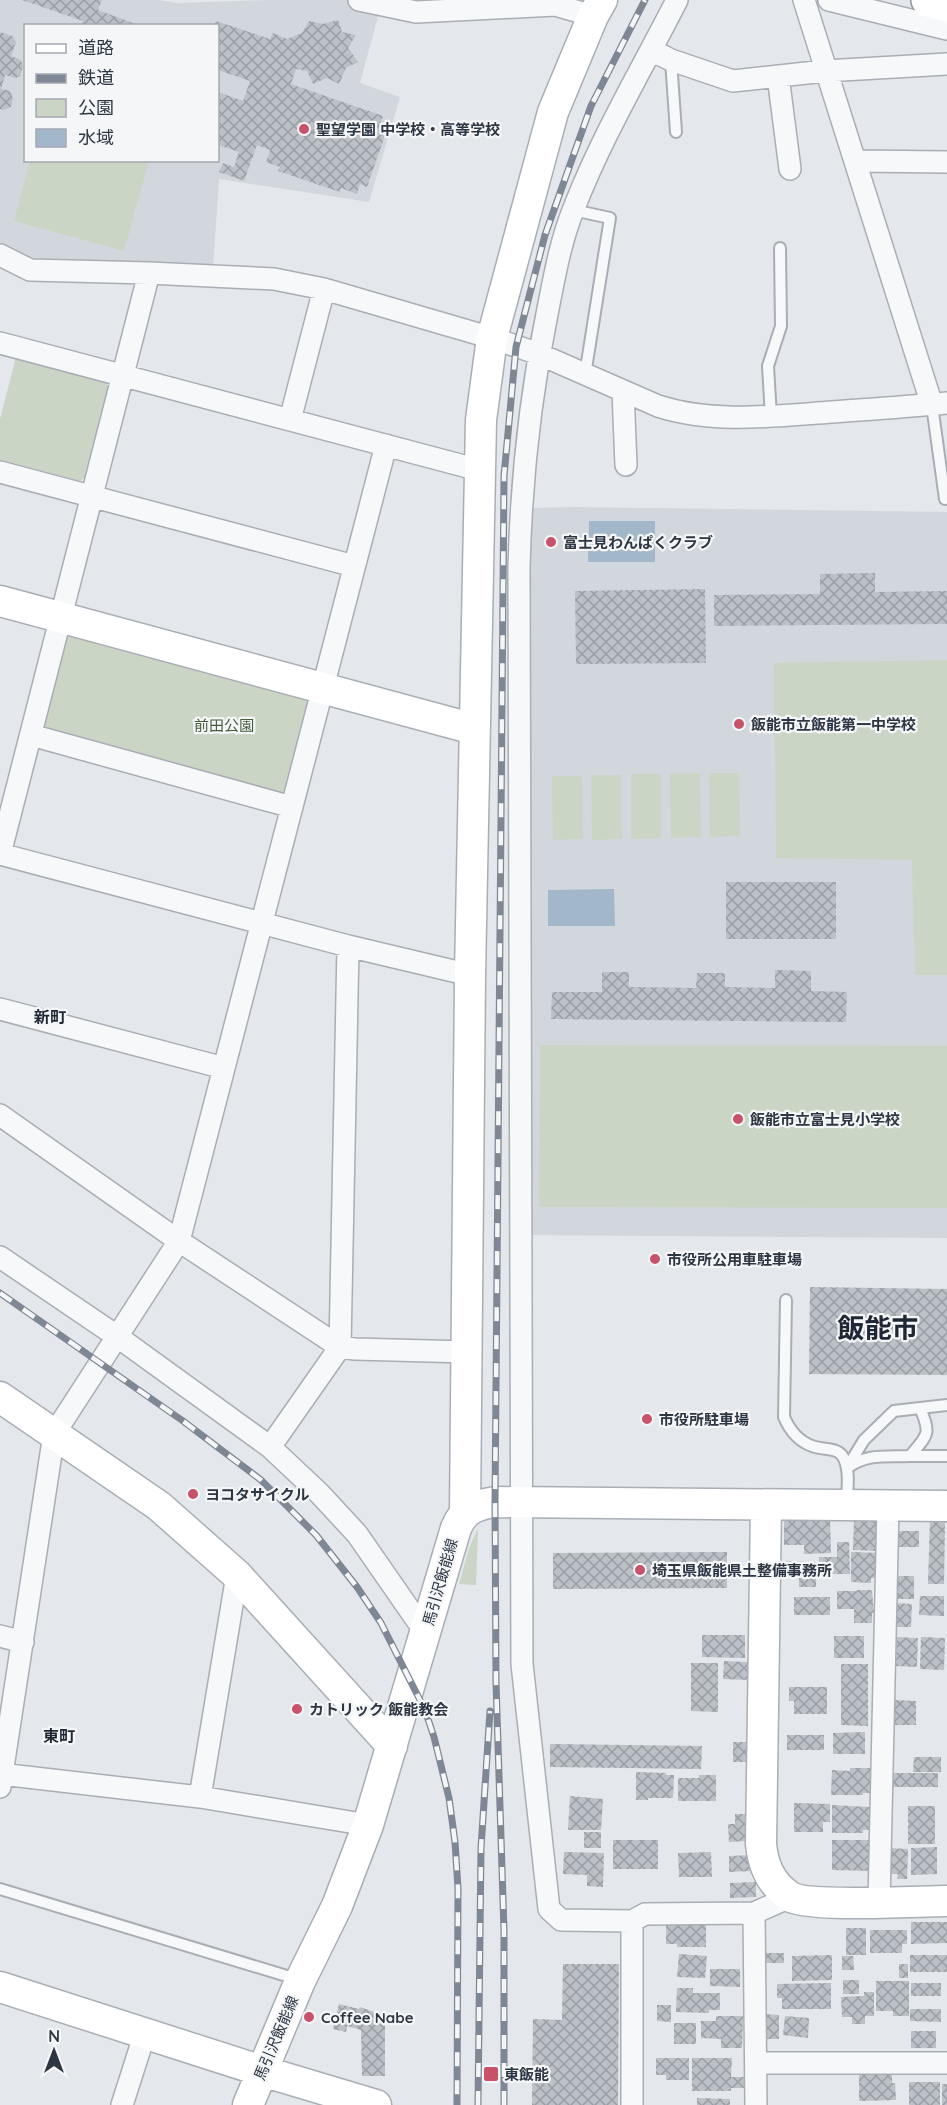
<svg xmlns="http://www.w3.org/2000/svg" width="947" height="2105" font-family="Quicksand,'Noto Sans JP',sans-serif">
  <defs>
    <pattern id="building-cross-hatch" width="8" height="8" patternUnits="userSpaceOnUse" patternTransform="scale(1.5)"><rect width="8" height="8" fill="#bcc1c8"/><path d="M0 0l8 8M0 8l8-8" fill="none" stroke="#999ea4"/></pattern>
  </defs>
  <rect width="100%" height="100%" fill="#e4e7eb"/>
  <!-- built -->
  <path fill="#d2d7dd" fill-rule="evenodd" d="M0,0H160L177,3L266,0H362L380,9L360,83L400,97L369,202L219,179L213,269L38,267L0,247ZM26,26H218V160H26Z
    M571,507L947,512V1238L528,1235L530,508Z"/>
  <!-- green -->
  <path fill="#cad5c6" d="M30,161H149L124,251L14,221Z
    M16,357L105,380L112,393L90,474L80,481L0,460V419Z
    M61,617L323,688L292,807L31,735Z
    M947,660V975H915L912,860L776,858L774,663Z
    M700,773L701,837L671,838L670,774Z
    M709,773H739L740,836L710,837Z
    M631,774H661V838L631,839Z
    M591,775H621L622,839L592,840Z
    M552,776H582L583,839L553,840Z
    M540,1045L947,1046V1208L539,1207Z
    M478,1528L476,1585L459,1584L469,1548Z"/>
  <!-- water -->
  <path fill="#a2b7c9" d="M589,521H655V562H588Z
    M614,889L615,926H548V890Z"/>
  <!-- building -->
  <path fill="url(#building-cross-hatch)" d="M22,0H102L98,10L141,26H82L83,21Z
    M338,20L342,32L356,35L348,48L358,62L346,68L339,84L327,78L313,84L307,71L296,69L291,84L383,116L380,125L388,127L367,187L360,184L357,194L341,188L340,192L278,171L280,167L266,162L270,150L257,145L244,181L219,172L223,163L234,167L239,152L218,145V92L243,101L250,81L218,70V26H214L216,21L270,39L273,33L287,39L302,33L309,21L323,24Z
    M0,32L12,36L16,42L11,56L21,60L23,66L20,76L16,78L5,75L1,89L10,91L13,99L11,107L4,110L0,109Z
    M875,573V592L947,591V624L714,626V595L820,594V574Z
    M705,589L706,663L576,664L575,591Z
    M726,882H836V939H726Z
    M775,970L811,971V991L847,992L846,1022L551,1019L552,992H602V972H629V987L696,988L697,973H725V987L775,988Z
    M810,1287L947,1289V1375L809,1374Z
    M854,1517L882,1518L880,1551L853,1550Z
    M830,1519L831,1553L804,1554V1545H784V1520Z
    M930,1519L945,1520L944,1584H928Z
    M894,1531H919V1547H894Z
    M837,1542H849L850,1574H819V1557H837Z
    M727,1552V1588L553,1589V1553Z
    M851,1552L881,1553V1578H871V1583L851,1582Z
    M783,1561L816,1562V1587H799V1576H783Z
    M895,1576H914V1599H894Z
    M857,1590H871L872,1592L874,1613H872V1623H854V1609H837V1591H857Z
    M920,1596H944V1616L919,1615Z
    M794,1597H830V1615H794Z
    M895,1603L912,1604L911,1627H894Z
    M702,1635H745V1658L702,1657Z
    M834,1636H864V1658H834Z
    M897,1637L918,1638L917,1667L896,1666Z
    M921,1637L945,1638L944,1670L920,1669Z
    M724,1661L749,1662L748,1680L723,1679Z
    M691,1663H718V1712L691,1711Z
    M841,1664H868V1726L841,1725Z
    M789,1687H827V1714H794V1701H789Z
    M895,1700L916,1701V1725H894Z
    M865,1732V1754H833V1733Z
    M787,1735H824V1750H787Z
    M733,1742H746L747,1762H733Z
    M550,1744L702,1746L701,1769L550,1767Z
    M914,1757H941V1772H913Z
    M850,1768H871L870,1793H863V1795H831L832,1770L850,1771Z
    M636,1772L666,1773V1775H674L673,1798H648V1800H636Z
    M889,1773H938V1787H889Z
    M699,1775H716V1801H678V1778H699Z
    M570,1796L603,1799L601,1830H568Z
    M794,1803L830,1804V1822H823V1832H794Z
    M832,1805L870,1807V1830H863V1833H832Z
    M908,1806H935V1844H908Z
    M735,1814H747V1841L729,1842L728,1824H735Z
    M584,1832H601V1848H584Z
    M613,1840H658V1869H613Z
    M832,1840H874L873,1871L832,1870Z
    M937,1847V1874L911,1875V1848Z
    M890,1848L908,1849L907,1879H897L898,1874H889Z
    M564,1852L604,1853L603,1887L587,1886V1875L563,1874Z
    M711,1852L712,1877H679L678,1853Z
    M751,1855V1871L729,1872V1856Z
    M756,1882V1897L730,1898V1883Z
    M706,1921V1947H677V1944H666V1922Z
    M911,1922H947V1943L911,1944Z
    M846,1928H866V1955H846Z
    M870,1930H907V1944H902V1953H870Z
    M764,1953H784V1963H764Z
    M679,1954L707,1956L705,1978L677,1977Z
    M832,1955V1980L792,1981V1956Z
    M910,1955H947V1972H910Z
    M842,1956H853L854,1970H842Z
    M563,1964H619L618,2105H532L533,2019L562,2020Z
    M899,1964H908V1978H899Z
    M710,1969H740V1987L710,1986Z
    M843,1980H859V1994H843Z
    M876,1981H909V2016H893V2011H876Z
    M831,1983V2009H782V1998H777V1984Z
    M911,1983H941V1996H911Z
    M677,1988H693V1993H720V2010H709V2013L676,2012Z
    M864,1992H874V2016H865V2024H852V2017H842L841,1997L864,1996Z
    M339,2004L359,2009L360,2007L385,2016V2076H362L361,2030L347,2026L346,2032L333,2029Z
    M657,2005H671V2022L657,2021Z
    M910,2009H941V2022L910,2021Z
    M762,2014L779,2015V2039H761Z
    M716,2016H743L742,2048H721V2039L701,2038V2021H716Z
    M785,2016L809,2018L808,2038L783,2035Z
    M674,2023H696V2044H674Z
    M911,2031H936V2048H911Z
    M656,2058H689V2080H666V2075H656Z
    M692,2058H732L731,2077H744V2088H731V2091H692Z
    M892,2073V2083H895L896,2100L859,2101V2074Z
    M909,2082H940V2105H909Z
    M942,2084H947V2105H942Z
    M697,2098L730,2099V2105H697Z"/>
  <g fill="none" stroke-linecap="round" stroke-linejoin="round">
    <!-- lane casing -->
    <g stroke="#a9aeb5" stroke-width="14">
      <path id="lane" d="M671,60L676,132
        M573,210L610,218L585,375
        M932,405L945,499
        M771,417L768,366L781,326L780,248
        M786,1300L784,1417C790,1431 798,1441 812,1446C827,1452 843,1443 847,1469C849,1479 847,1492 847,1502
        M920,1408C932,1435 927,1435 910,1456C885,1457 868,1453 847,1468L864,1440L894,1411Z
        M920,1408L947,1405
        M910,1456H947
        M0,1889L300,1980"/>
    </g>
    <!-- street casing -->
    <g stroke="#a9aeb5" stroke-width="24">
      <path id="street" d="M359,0L416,12L555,5L593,16
        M804,0L932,405
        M829,0L947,29
        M651,50L671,60L733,81L825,71L947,64
        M778,76L790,169
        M856,161L947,162
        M0,255L30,270L149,273L274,279L324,289L492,338L539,354L658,406C713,424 775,416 832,412C870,409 909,407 947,403
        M0,343L479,470
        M623,391L626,465
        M290,420L324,289
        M0,472L354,566
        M31,735L292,807
        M0,854L149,273
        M0,854L348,946L470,975
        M0,1009L224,1068
        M0,1115L179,1241L340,1347L355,1349L467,1352
        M0,1257L118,1337L270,1447L319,1493L357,1534L425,1632
        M270,1447L340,1347L348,946
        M0,1636L23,1642
        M0,1774L200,1797L368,1825
        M0,1787L54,1434L179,1241L386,445
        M200,1797L237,1575
        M879,1902L888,1506
        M754,1913L756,2105
        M632,1921L645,1914L754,1913L790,1897
        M756,2063H947
        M122,2105L145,2033
        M632,2105V1921L561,1920L549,1909L522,1664L519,568C521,483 530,398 547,314C554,279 560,242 574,208C602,136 642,69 677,0"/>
    </g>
    <!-- secondary casing -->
    <g stroke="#a9aeb5" stroke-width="33">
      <path id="secondary" d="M0,601L474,729
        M0,1397L159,1506L237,1575L392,1746
        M766,1505L761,1844C763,1865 770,1883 789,1896C806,1908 919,1901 947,1901
        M465,1513L470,975L481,420L492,338L553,112L593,16L602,0
        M0,1987L262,2071L376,2105
        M248,2105L300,1981L337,1906L368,1825L456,1528C464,1509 476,1505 495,1502L947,1506"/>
    </g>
    <!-- highway casing -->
    <g stroke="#8c96a1" stroke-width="36">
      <path id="highway" d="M928,0L947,5"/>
    </g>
    <!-- lane -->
    <use href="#lane" stroke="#f7f8fa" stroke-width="10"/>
    <!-- street -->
    <use href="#street" stroke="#f7f8fa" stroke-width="21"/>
    <!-- secondary -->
    <use href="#secondary" stroke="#fff" stroke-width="30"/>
    <!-- highway -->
    <use href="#highway" stroke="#fff" stroke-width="33"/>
    <!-- rail casing -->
    <g stroke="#7e8894" stroke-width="7">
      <path id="rail" d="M0,1293L183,1421L261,1480L316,1535L357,1587L381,1623L425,1710L434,1737L449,1798L455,1842L458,1888L457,2105
        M478,2105L481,1848L490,1711
        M504,2105V1931L496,1682L495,1502L504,476L516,347L545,235L591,106L645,0"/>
    </g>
    <!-- rail -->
    <use href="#rail" stroke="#f4f6f8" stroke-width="4.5" stroke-dasharray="14" stroke-linecap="butt"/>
  </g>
  <!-- markers -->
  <g fill="#c7526a" stroke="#f4f6f8" stroke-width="2">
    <circle cx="304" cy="129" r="6"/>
    <circle cx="551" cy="542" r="6"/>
    <circle cx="739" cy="724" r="6"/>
    <circle cx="738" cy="1119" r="6"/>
    <circle cx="655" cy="1259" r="6"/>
    <circle cx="647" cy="1419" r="6"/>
    <circle cx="193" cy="1494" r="6"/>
    <circle cx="640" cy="1570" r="6"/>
    <circle cx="297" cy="1709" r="6"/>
    <circle cx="309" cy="2017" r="6"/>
    <rect x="483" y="2066" width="16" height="16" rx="3"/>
  </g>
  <g text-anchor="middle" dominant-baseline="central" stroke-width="4.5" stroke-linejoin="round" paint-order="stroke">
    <!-- poi labels -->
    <g font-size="15" font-weight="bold" fill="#2d3643" stroke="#f4f6f8" text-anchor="start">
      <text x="316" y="129">聖望学園 中学校・高等学校</text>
      <text x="563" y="542">富士見わんぱくクラブ</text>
      <text x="751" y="724">飯能市立飯能第一中学校</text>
      <text x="750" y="1119">飯能市立富士見小学校</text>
      <text x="667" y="1259">市役所公用車駐車場</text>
      <text x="659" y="1419">市役所駐車場</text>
      <text x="205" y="1494">ヨコタサイクル</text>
      <text x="652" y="1570">埼玉県飯能県土整備事務所</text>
      <text x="309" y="1709">カトリック 飯能教会</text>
      <text x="321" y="2017">Coffee Nabe</text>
      <text x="504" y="2074">東飯能</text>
    </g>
    <!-- park labels -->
    <g font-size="15" fill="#435e3b" stroke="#f4f6f8">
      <text x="224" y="725">前田公園</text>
    </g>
    <!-- street labels -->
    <g font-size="15" fill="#2d3643" stroke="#f4f6f8">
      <text transform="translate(440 1582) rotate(-74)">馬引沢飯能線</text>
      <text transform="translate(276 2038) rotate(-67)">馬引沢飯能線</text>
    </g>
    <!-- neighbourhood labels -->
    <g font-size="16" font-weight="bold" fill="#1e2734" stroke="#f4f6f8">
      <text x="50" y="1017">新町</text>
      <text x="59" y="1736">東町</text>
    </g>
    <!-- town labels -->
    <g font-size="27" font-weight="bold" fill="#1e2734" stroke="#f4f6f8">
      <text x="878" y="1328">飯能市</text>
    </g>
  </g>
  <!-- legend -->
  <rect x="24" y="24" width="195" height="138" fill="#f4f6f8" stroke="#a4a9b0" stroke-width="1.5"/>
  <rect x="36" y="44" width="30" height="9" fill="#ffffff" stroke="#a4a9b0" stroke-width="1.5"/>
  <text x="78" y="54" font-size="18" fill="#2d3643">道路</text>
  <rect x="36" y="74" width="30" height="9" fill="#7e8894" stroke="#a4a9b0" stroke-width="1.5"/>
  <text x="78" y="84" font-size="18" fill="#2d3643">鉄道</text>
  <rect x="36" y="99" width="30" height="18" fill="#cad5c6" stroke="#a4a9b0" stroke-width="1.5"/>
  <text x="78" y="114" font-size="18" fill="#2d3643">公園</text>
  <rect x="36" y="129" width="30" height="18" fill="#a2b7c9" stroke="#a4a9b0" stroke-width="1.5"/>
  <text x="78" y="144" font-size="18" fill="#2d3643">水域</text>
  <!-- north arrow -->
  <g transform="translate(54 2051)" stroke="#f4f6f8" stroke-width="4.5" paint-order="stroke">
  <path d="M0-4.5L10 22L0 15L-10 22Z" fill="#2d3643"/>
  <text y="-9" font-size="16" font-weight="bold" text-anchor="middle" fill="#2d3643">N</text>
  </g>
</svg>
